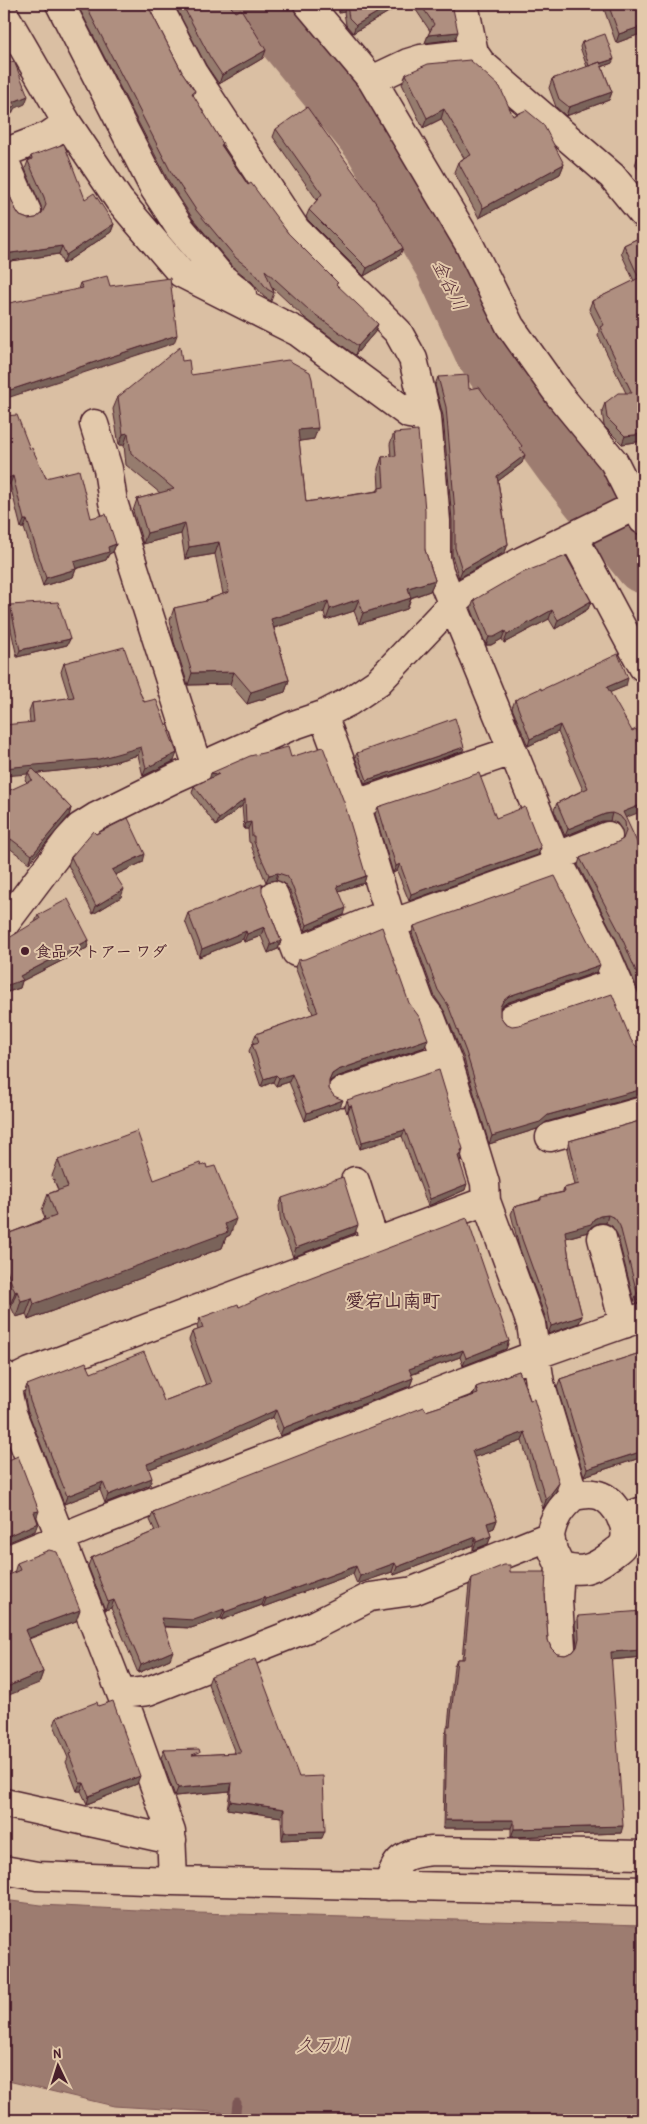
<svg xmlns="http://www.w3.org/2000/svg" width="647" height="2124" font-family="'Patrick Hand','Klee One',sans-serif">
  <rect width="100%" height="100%" fill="#dabfa3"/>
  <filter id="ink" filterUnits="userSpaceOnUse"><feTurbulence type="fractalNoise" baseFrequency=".02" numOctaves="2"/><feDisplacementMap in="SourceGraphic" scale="10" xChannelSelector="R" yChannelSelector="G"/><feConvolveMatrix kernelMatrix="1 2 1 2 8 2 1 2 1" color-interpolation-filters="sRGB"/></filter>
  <g filter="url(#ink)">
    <!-- water -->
    <path fill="#9d7b70" stroke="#7c5654" d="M622,525L643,560V574C634,557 614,550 601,536Z
      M4,1900L41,1905L197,1913L643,1925V2120H348L114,2106L4,2080Z"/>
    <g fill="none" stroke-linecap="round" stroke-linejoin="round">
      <!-- stream -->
      <path stroke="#7c5654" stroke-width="9" d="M235,2120L237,2103"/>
      <!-- river -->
      <path stroke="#9d7b70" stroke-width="55" d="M257,4L370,142L441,263L482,352L514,399L562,465L643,566"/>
      <!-- street casing -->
      <g stroke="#4a1f2b" stroke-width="31">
        <path id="street" d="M60,4L154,188L180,228L222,278L242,294
          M157,4L193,73L296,230L398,332L413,359L427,417L436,521V558L439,571L558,861L603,947L643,1041
          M308,4L372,80L468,242L510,326L559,395L614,462L643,520
          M4,14L67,123L119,200L181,273L298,332L409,414L427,417
          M474,53L481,63L612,176L643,214
          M372,80L408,63L421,59L474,53L464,4
          M4,153L48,136L67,123
          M4,160L27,212
          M94,424L108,469L113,502L198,768
          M573,536L643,667
          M356,804L512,751
          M274,895L296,952L375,919H405L550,867L568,852L608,836
          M4,925L68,840L80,827L96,817L175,778L291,726L323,715L350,701L378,682L452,604L467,591L522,561L643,502
          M512,1018L617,982
          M341,1092L445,1057
          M550,1137L643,1111
          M355,1181L375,1243
          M602,1238L624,1324
          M4,1375L12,1413L129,1714L171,1832L173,1881
          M4,1385L30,1372L486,1201
          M621,1518L643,1511
          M550,1536L553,1551L560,1566C580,1574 593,1569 610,1556C613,1553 619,1550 622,1546C633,1531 616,1502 601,1496C592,1492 583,1494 574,1496
          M4,1561L94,1524L535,1355L643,1317
          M560,1566L558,1601L561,1647
          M122,1694L148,1691L315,1625L370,1597L413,1591L550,1536C553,1518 561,1507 574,1496L540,1383L531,1324L486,1201L485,1183L449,1065L431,1018L421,1005L396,936L356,804L323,715
          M4,1803L172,1840
          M4,1870L37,1876L173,1881L643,1891
          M388,1886C397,1858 401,1854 432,1851L643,1855"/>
      </g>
      <!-- street -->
      <use href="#street" stroke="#e3c9ab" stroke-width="28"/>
    </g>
    <!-- wall -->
    <path fill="#967b6e" stroke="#4a1f2b" d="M77,4H147L182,72L195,91L193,96L223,144L222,146L248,185L288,233L337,286L375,332L355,355L305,318L273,288L274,293L271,301L264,297L252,282L233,267L193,219L168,180Z
      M174,4H229L263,58L219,84L206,65Z
      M338,4H402L353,33L346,25L344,12L339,13Z
      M412,4H452L455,39L425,43L430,31Z
      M606,4H643V33L616,43L604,9Z
      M582,42L612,63L602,67L612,92L609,100L566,116L556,107L549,88L552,79L587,67L580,47Z
      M406,74L513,116L564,164L560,174L479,218L454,172L458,162L464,158L441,119L423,128L402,84Z
      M276,129L400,255L364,276L308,220L306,217L309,210L317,200L273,137Z
      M643,153V175L635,165L638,157Z
      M31,156L85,199L114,224L111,232L63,264L59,254L4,262V183L16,210L20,216L28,219L36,218L42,213L41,206L25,169L28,161L29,160Z
      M643,236V441L622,444L604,426L602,411L605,403L626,393L598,335L599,330L589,309L592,301L634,281L621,253L624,245Z
      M80,283L110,286L174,343L78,289Z
      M182,361L191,375L314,439L299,441L306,502L377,491L379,488L378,469L382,457H391L390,444L394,433L425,550L435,580L430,591L411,598L407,609L359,624L354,611L326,620L324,612L274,628L289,680L285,692L247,704L230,684L188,685L174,642L170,620L174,608L205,602L206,600L223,594L215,554L185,559L181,534L143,544L133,511L137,499L160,493L126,465L124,445H119L113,409L118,397Z
      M438,377L469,389L521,450L522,463L498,481L508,544L505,552L459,578L452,556V520L443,416L435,385Z
      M4,416L30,449L46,478L91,518L116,544L113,552L109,554L106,560L76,569L73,577L43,586L24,528H21L10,484L4,486Z
      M474,600L591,601L588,609L555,629L549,619L504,643L502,639L491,645H486L471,608Z
      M10,605L70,639L67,645L17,657L7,612Z
      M64,663L141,695L174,761L143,776L138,755L96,767L37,773L71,808L69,816L29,863L8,847L27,782L25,780L28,774L30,723L29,711L32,703L69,698L61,672Z
      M626,686L610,692L625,818L643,855V1002L617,941L578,865L580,858L616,843L623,839L622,830L617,823L610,821H602L565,836L554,810L557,803L583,790L558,732L528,746L512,708L515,700L541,690Z
      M463,751L365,784L355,757L357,753Z
      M291,757L366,876L364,883L339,891L344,915L305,931L289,889L284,883L276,880L266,882L252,848L251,843L249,842L248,829H244L242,806L216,826L192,793L194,786Z
      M378,807L496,818L538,855L409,901L397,871L393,873L375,814Z
      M96,834L143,862L115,875L121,897L93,914L68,865L71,857Z
      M262,892L281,941L278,949L268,953L261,936L244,942L243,939L199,957L185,921L188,913Z
      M38,915L89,940L87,948L22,981L20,988L5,993Z
      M414,926L597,972L506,1003L500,1008V1016L505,1023L639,1096L546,1122L537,1129L489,1144L464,1059L445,1012L435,997L412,933Z
      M298,960L425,1047L336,1077L330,1081L329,1083V1089L340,1107L305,1121L289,1082L276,1086L273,1082L261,1087L249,1051L252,1044L254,1043L253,1041L256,1034L313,1014L295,967Z
      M347,1100L462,1152L460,1161L465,1190L428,1206L402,1136L360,1149L348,1112L347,1113L345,1107Z
      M643,1120V1300L634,1301L617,1234L612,1226L606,1223H598L591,1227L588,1232L566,1238L571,1273L582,1316L579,1323L548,1334L546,1319L519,1247L511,1214L514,1207L539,1200L541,1197L563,1192L564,1188L575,1185L567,1149L569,1141Z
      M58,1160L154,1180L230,1235L226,1237L222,1248L28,1320L26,1314L16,1317L11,1307L9,1308L4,1294V1242L7,1234L45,1219L42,1210L48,1194L58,1190L52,1176Z
      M282,1198L355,1233L293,1257L281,1226L279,1206Z
      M239,1307L509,1341L506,1349L463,1366L460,1357L411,1375L413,1378L410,1386L280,1436L273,1417L208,1447L149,1469L150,1485L105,1503L100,1490L64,1504L27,1409L24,1393L27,1385L91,1373L164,1401L206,1385L189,1340L192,1332L198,1330L197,1326L200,1318Z
      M643,1352V1457L584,1476L557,1387L560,1379Z
      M519,1371L556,1491L543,1509L522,1441L474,1457L497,1520L494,1528L489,1530L491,1536L488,1544L473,1550V1545L394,1575L392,1572L357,1584L353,1574L263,1607L262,1605L222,1620L221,1618L191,1628L164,1627L170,1659L138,1673L111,1608L105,1610L88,1566L91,1558L155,1531L150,1520L153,1512L426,1411L473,1396L476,1387Z
      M17,1563L76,1621L29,1639L43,1672L39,1683L14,1573Z
      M510,1572L545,1594L548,1640L551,1648L557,1654L565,1655L573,1652L576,1648L577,1646L575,1624L578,1616L643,1657L611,1660L621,1833L511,1837V1828H443L445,1734L448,1726L454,1666L457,1659H462L469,1585L472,1578Z
      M211,1676L299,1777L322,1838L282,1840L281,1817L227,1809L230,1791L175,1796L161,1758L164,1750L199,1755L235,1753L208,1684Z
      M57,1717L137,1784L87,1804L81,1791H77L66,1762L68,1758L54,1725Z"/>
    <!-- shaded-wall -->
    <path fill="#7a645a" stroke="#4a1f2b" d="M392,4H402L353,33L356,25Z
      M347,5L344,12L339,13L342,6Z
      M643,26V33L616,43L619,34Z
      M458,32L455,39L425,43L428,35Z
      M266,50L263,58L219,84L222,75Z
      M614,59L612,63L588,72L590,67Z
      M612,92L609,100L566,116L569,107Z
      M28,96L25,104L14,109L12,114L4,117V110L13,102Z
      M444,109L441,119L423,128L427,118Z
      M564,164L560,174L479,218L483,208Z
      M114,224L111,232L63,264L66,255Z
      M62,246L59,254L4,262V254Z
      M403,248L400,255L364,276L367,268Z
      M378,324L375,332L355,355L358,346Z
      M177,335L174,343L4,399V392Z
      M318,428L314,439L294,442L298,430Z
      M128,433L124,445H119L123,434Z
      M643,434V441L622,444L625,436Z
      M525,455L522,463L494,484L497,476Z
      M13,476L10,484L4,486V480Z
      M24,520H27L24,528H21Z
      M185,523L181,534L143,544L147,533Z
      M219,542L215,554L185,559L189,547Z
      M116,544L113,552L109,554L106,560L71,570L74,562L108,547Z
      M508,544L505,552L459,578L462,570Z
      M76,569L73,577L43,586L46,578Z
      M435,580L430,591L404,600L408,588Z
      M411,598L407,609L359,624L363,613Z
      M359,599L354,611L326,620L330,609Z
      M328,601L324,612L267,630L271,619Z
      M591,601L588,609L555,629L558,620Z
      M552,610L549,619L504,643L507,635Z
      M505,631L502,639L491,645H486L489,637Z
      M70,639L67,645L17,657L20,650Z
      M234,672L230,684L188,685L192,673Z
      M628,678L626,686L604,695L607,687Z
      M289,680L285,692L247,704L251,692Z
      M560,725L558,732L528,746L530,739Z
      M141,747L138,755L96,767L29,774L28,772V774L4,776V768Z
      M464,747L463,751L365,784L367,780Z
      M177,753L174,761L143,776L146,768Z
      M211,773L219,774L209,780Z
      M245,799L242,806L216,826L219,819Z
      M643,804V811L622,819L623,812Z
      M71,808L69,816L29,863L32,855Z
      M612,813L610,821H602L565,836L568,829L605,814Z
      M251,822L248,829H244L246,823Z
      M11,839L8,847L4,849V843Z
      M541,848L538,855L409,901L411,894Z
      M145,854L143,862L109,878L112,870Z
      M400,864L397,871L393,873L396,866Z
      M278,873L276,880L266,882L269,875Z
      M366,876L364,883L335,892L337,886Z
      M124,889L121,897L93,914L96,906Z
      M346,908L344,915L305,931L307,925Z
      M264,927L261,936L244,942L247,934Z
      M246,931L243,939L199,957L202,949Z
      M89,940L87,948L22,981L20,988L4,993V986L20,976Z
      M281,941L278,949L268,953L271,945Z
      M600,965L597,972L506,1003L500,1008V1007L503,1001L509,996Z
      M428,1039L425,1047L336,1077L330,1081L326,1088L332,1074L338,1070Z
      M292,1074L289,1082L276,1086L279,1078Z
      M276,1075L273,1082L261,1087L264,1079Z
      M641,1089H643V1096H639L546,1122L537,1129L489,1144L492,1136L548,1115Z
      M343,1100L340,1107L305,1121L307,1113Z
      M351,1105L348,1112L347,1113L349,1106Z
      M405,1130L402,1136L360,1149L362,1142Z
      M463,1149L461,1155L462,1154L460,1161L455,1162L461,1150Z
      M467,1184L465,1190L428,1206L430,1199Z
      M608,1215L606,1223H598L591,1227L588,1232L562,1239L565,1231L594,1219L600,1216Z
      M236,1219L230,1235L226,1237L222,1248L28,1320L34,1304Z
      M358,1225L355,1233L293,1257L296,1248Z
      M17,1291L11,1307L9,1308L15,1292Z
      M637,1293H643V1300L634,1301Z
      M32,1298L26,1314L16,1317L21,1301Z
      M582,1316L579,1323L548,1334L551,1326Z
      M509,1341L506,1349L463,1366L466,1358Z
      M463,1350L460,1357L406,1376L409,1369Z
      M413,1378L410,1386L280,1436L283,1428Z
      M276,1410L273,1417L208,1447L144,1471L147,1464Z
      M525,1432L522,1441L469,1459L472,1451Z
      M643,1451V1457L584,1476L587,1469Z
      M152,1478L150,1485L105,1503L108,1495Z
      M103,1482L100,1490L64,1504L67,1496Z
      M559,1483L556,1491L543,1509L546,1500Z
      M39,1511L36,1519L34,1512Z
      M497,1520L494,1528L484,1532L487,1523Z
      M38,1523L35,1531L4,1544V1541L5,1537Z
      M491,1536L488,1544L473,1550L476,1542Z
      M476,1537L473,1545L394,1575L397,1567Z
      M395,1563L392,1572L357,1584L360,1576Z
      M356,1566L353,1574L263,1607L266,1599Z
      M265,1597L262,1605L222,1620L225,1612Z
      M114,1600L111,1608L105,1610L108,1602Z
      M224,1609L221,1618L191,1628L158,1626L161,1618Z
      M80,1610L76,1621L21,1641L25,1630Z
      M643,1650V1657L608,1660L611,1652Z
      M173,1651L170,1659L138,1673L141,1665Z
      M43,1672L39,1683L4,1697V1688Z
      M140,1776L137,1784L87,1804L89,1796Z
      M80,1783H84L81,1791H77Z
      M232,1783L230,1791L175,1796L178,1788Z
      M230,1801L284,1809L281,1817L227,1809Z
      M445,1820H514L511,1828H443Z
      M623,1826L621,1833L511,1837L514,1829Z
      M325,1831L322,1838L282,1840L284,1832Z"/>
    <!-- building -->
    <path fill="#af8f80" stroke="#4a1f2b" d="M85,4H147L182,72L195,91L192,93L223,144L221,145L248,185L251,183L288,233L338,283L336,284L378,324L358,346L309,310L265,270L274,293L267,289L255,273L236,258L196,210L171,172Z
      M182,4H229L235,12L241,9L266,50L222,75L210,57Z
      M342,4H392L356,25L349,18L347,5L342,6Z
      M420,4H452L458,32L428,35L434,24Z
      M608,4H643V26L619,34Z
      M605,34L614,59L601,63L600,62L589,66L582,42Z
      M470,60L500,87L513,116L526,110L543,124L564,164L483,208L458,162L471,155L444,109L427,118L406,74L428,64Z
      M14,61L28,96L13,102L15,106L4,110V64V65Z
      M600,62L612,92L569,107L559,99L552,79Z
      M307,107L378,206L403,248L367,268L309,210L322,194L276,129Z
      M64,144L85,199L94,193L114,224L66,255L62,246L4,254V183L16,210L20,216L28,219L36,218L42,213L46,205L44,197L28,161L32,159L31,156Z
      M643,153V163L638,157Z
      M643,236V434L625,436L607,418L605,403L618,393H632L600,327L604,325L592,301L639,278L624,245Z
      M107,276L110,286L170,278L177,335L4,392V304L83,288L80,283Z
      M180,347L182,361L189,360L191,375L288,360L310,372L312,379L318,428L298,430L306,502L379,491V488L384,487L382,457L396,456L394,433L418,431L425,510V550L435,580L408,588L411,598L363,613L359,599L330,609L328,601L271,619L289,680L251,692L234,672L192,673L179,630L174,608L206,601V600L229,592L219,542L189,547L185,523L147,533L137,499L174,489L131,453L128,433L123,434L118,397Z
      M468,375L469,389L479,387L522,446L520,448L525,455L497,476L508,544L462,570L455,548V512L446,407L438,377Z
      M17,415L30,449L32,448L46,478L79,470L91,518L106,514L116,544L108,547L109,552L74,562L76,569L46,578L27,520H24L13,476L4,480V416Z
      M566,556L591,601L558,620L552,610L507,635L505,631L494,637H489L474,600L519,574Z
      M58,602L70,639L20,650L10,605Z
      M124,647L141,695L144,702L156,699L177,753L146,768L141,747L99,759L4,768V725L34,722L32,703L74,697L64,663Z
      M618,654L628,678L607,687L632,731L636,729L641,739L643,737V804L623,812L643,855V988L620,933L580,858L616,843L623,839L626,831L625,822L620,816L612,813L605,814L568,829L557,803L588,788L560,725L530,739L515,700L541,688V690Z
      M455,718L464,747L367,780L357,753Z
      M288,747L291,757L323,747L344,802L366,876L337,886L346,908L307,925L291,883L287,876L278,873L269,875L254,842V836H252L251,822L246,823L245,799L219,819L194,786L219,774L211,773L250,756Z
      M33,769L71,808L32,855L11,839L4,843V793L32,780L28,772Z
      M479,773L496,818L525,807L541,848L411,894L400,864L396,866L378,807Z
      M128,818L145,854L112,870L124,889L96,906L71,857L93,831L96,834Z
      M555,876L600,965L509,996L503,1001L500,1007V1016L505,1023L512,1026L519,1025L612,994L631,1040L636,1046L643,1049V1089L548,1115L540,1122L492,1136L466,1052L448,1005L438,990L414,926Z
      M262,884V892L281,941L271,945L264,927L247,934L246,931L202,949L188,913Z
      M68,899L89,940L20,976L23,980L8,985L4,986V941L40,919L38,915Z
      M382,927L409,1003L420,1018L428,1039L338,1070L332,1074L329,1081V1089L334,1096L343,1100L307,1113L292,1074L279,1078L276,1075L264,1079L252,1044L259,1042L256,1034L318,1012L298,960L305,959Z
      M439,1070L463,1149L461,1150L462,1154L458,1156L467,1184L430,1199L405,1130L362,1142L351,1105L349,1106L347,1100Z
      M643,1120V1293H637L620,1226L615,1218L608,1215L600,1216L594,1219L591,1224L565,1231L571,1273L582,1316L551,1326L548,1311L522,1239L514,1207L541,1200V1197L565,1192L564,1188L579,1184L569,1141Z
      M137,1131L154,1180L200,1163L201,1166L206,1164L207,1168L215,1166L236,1219L225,1224L228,1232L34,1304L32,1298L21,1301L17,1291L15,1292L4,1263V1259L8,1258L4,1248V1246L11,1243L7,1234L56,1216L48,1194L68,1187L58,1160Z
      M343,1177L358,1225L296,1248L284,1217L282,1198Z
      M467,1218L509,1341L466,1358L463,1350L409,1369L413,1378L283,1428L276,1410L211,1439L147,1464L152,1478L108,1495L103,1482L67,1496L30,1401L27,1385L86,1362L91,1373L144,1352L164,1401L211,1383L192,1332L203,1328L200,1318L238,1304L239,1307L272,1292Z
      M643,1352V1451L587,1469L560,1379Z
      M519,1371L530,1400L534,1399L559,1483L546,1500L525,1432L472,1451L497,1520L487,1523L491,1536L476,1542V1537L397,1567L395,1563L360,1576L356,1566L266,1599L265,1597L225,1612L224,1609L194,1620L161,1618L173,1651L141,1665L114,1600L108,1602L91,1558L160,1529L153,1512L424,1407L426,1411L478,1394L476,1387Z
      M18,1456L39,1511L34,1512L38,1523L5,1537L4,1533V1462Z
      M49,1550L57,1552L80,1610L25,1630L43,1672L4,1688V1577L20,1570L17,1563Z
      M504,1565H510V1572H546L545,1594L548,1640L551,1648L557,1654L565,1655L573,1652L577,1647L579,1638L578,1616L643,1611V1650L611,1652L623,1826L514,1829V1820H445L447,1726H450L457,1659H464L472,1578Z
      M255,1659L299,1777L323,1776L325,1831L284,1832V1809L230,1801L232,1783L178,1788L164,1750L199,1749L200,1752L192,1755L241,1753L211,1676Z
      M113,1701L140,1776L89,1796L84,1783H80L69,1754L72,1753L57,1717L97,1702L98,1706Z"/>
  </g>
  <!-- markers -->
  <circle fill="#4a1f2b" stroke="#e3c9ab" stroke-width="2" cx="25" cy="951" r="5"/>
  <g text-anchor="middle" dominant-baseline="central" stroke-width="4" stroke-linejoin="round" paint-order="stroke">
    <!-- poi labels -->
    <g font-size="16" font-weight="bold" fill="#4a1f2b" stroke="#e3c9ab" text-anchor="start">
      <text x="35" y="951">食品ストアー ワダ</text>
    </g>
    <!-- water labels -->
    <g font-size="18" font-style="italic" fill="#5b3139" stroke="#e3c9ab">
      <text transform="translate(450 285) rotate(64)">金谷川</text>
      <text x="323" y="2044">久万川</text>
    </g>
    <!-- quarter labels -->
    <g font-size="19" font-weight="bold" fill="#4a1f2b" stroke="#e3c9ab">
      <text x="393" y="1300">愛宕山南町</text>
    </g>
  </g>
  <!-- margin -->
  <rect width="647" height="2124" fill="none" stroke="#e3c9ab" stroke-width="20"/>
  <rect x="10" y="10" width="627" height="2104" fill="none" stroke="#4a1f2b" stroke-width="2" filter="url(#ink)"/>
  <!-- north arrow -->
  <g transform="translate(58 2066) rotate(356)" stroke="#e3c9ab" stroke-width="4" paint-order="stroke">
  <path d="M0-4L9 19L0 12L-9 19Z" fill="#4a1f2b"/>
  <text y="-8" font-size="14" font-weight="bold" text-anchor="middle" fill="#4a1f2b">N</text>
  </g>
</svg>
